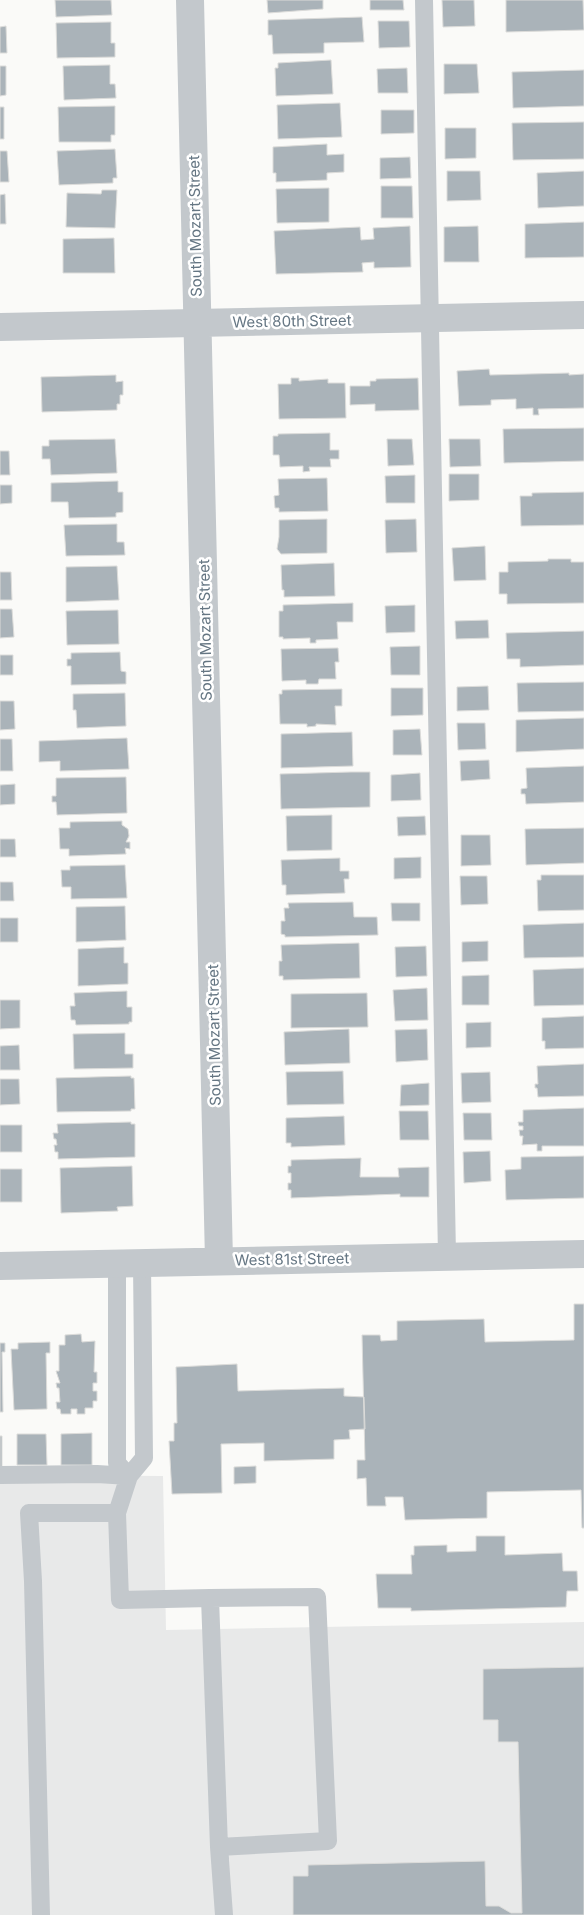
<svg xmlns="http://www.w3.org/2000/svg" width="584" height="1915" font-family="Inter,sans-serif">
  <rect width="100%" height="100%" fill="#fafaf8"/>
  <!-- built -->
  <path fill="#e8e9e9" d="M0,1475L163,1476L166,1630L584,1622V1915H0Z"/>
  <!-- building -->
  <path fill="#aab3b9" stroke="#dcdcda" d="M55,0H111L112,15L56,17Z
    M267,0H323V9L268,13Z
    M370,0H403L404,10H370Z
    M442,0H474L475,26L443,27Z
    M506,0H583L584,30L506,32Z
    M362,17L364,42L324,43V53L273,54L272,35H268V20Z
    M378,21H409L410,47L379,48Z
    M111,22V43H115V57L57,58L56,23Z
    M6,26L7,53H0V27Z
    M331,60L333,94L276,96L275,68H278V63Z
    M444,64H477L479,93L444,94Z
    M110,65V84H115L116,98L64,100L63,66Z
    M0,66H6V95L0,96Z
    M407,68L408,93H378L377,69Z
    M584,70V106L513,108L512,72Z
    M340,103L342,137L278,139L277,105Z
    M115,106V135H111V142H59L58,107Z
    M0,107H4V139H0Z
    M381,110H414V133L381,134Z
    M584,122V159L513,160L512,123Z
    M445,128H476V158L445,159Z
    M327,144V155L344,154V172L327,173V180L276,182V173H273V147Z
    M115,149L117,178H113V183L59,185L57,151Z
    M0,151H7L9,182H0Z
    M410,157L411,178L380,179V158Z
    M447,171H480L481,200L447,201Z
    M584,171V206L538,208L537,173Z
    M381,186H412L413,218H381Z
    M329,188V222L277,223L276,189Z
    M102,190H117L115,228L66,227L67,193L101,194Z
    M5,194L6,224H0V195Z
    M584,222V257L525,258V224Z
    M410,226L411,267L374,268V262L362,263L363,272L276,274L274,231L360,227L361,240L374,239L373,228Z
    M478,226L479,262H444V227Z
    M114,238L115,273H63V239Z
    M489,369L490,375L569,373V375L584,374V408L538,409L539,415H533V408L516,409V399L491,400V405L459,406L457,371Z
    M116,375V382L123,381V395H120V404H117V410L42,412L41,377Z
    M291,378H299V381L328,379V383H345L346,418L279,419L278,384H291Z
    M418,378L419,410L375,411V404L350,405V386H370V381H376V379Z
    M584,428V461L504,463L503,429Z
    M330,433V450H339V459H330L331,467H309L310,471L303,472V466L280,467L279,455H273V436H278V434Z
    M115,439L117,473L51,475L50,459H42V446H49V440Z
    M387,439H412L414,465L388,466Z
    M449,439H480L481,466L450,467Z
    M0,451H9L10,475H0Z
    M449,474H479V500L449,501Z
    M415,475V503H386L385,476Z
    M327,478L328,511L279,512V508H275L274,496L279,495L278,479Z
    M118,481V492H123V512L116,513V517L69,518L68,502H51V483Z
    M0,485H12V503L0,504Z
    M584,492V525L521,526L520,496H532V493Z
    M327,519V553L281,554L277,549L279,537V520Z
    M416,519L417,552L386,553L385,520Z
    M117,524V542H124L125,555L66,556L64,525Z
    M485,546L486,580L454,581L452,548Z
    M548,559H571V562H584V603L507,604V594H499V572H508V562L548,561Z
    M334,563L335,596L284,597V590H282L281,565Z
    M117,566L119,600L66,602V567Z
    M0,572H11L12,600H0Z
    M353,603V622H337L338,639L316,640V643H310V638L283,639V637H279V611H283V605Z
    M415,605V632L386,633L385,606Z
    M0,609H12L14,637L0,638Z
    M118,610L119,644L67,645L66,611Z
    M488,620L489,638L456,639L455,621Z
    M584,631V665L520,667V659H507L506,633Z
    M420,646V675H391L390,647Z
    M338,648L339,662H335L336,679H319L318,684H306V680L282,681L281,649Z
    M120,652L121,671L126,672V684L71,685V666H67V659H71V653Z
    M0,655H13V675H0Z
    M584,682V711L518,712L517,683Z
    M488,686L489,710L457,711V687Z
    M391,688H423V715L391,716Z
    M342,689V706H335L336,725L316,724V726L307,727V724H280L279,694H282V690Z
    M125,693L126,726L77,728L76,710H73V694Z
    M0,701H14L15,729L0,730Z
    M584,718V749L516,752V720Z
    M457,723H485L486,749L458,750Z
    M420,729L422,755H393V730Z
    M352,732L353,766L281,768V734Z
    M127,738L129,769L60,771V761L39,762V741Z
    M0,739H12L13,771H0Z
    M489,760L490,779L461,781L460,761Z
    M584,766V802L526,804L525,794H521V789L527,788L526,768Z
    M351,772H370V807L281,809L280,774Z
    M420,773L421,800L391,801V775Z
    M126,777L127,813L57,815L56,802H52V796H56V778Z
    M15,784V804L0,805V785Z
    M332,815V850L287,851L286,816Z
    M425,816L426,835L398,836L397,817Z
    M122,821V825L128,829L129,836L126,842H130V849L125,848L126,854L69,856V849H60L59,828H70V822Z
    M584,828V863L526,865L525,829Z
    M461,835H490L491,865L461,866Z
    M0,839H15L16,857H0Z
    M421,857V878L394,879V858Z
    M340,858V871H349V879H344L345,893L286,895V885H282L281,860Z
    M125,865L127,898L71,899V887H62L61,870H70V866Z
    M541,875H584V910L538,911L537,880H541Z
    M460,876H487L488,904L461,905Z
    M0,882H13L14,901H0Z
    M353,902L354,917H377L378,935L285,937V935L281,934V921H285L284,908H289L288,903Z
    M391,903H420V921H392Z
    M125,906L126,940L76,942V907Z
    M0,918H18V942H0Z
    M584,923V957L524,958L523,925Z
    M488,941V961L462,962V942Z
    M359,943L360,978L283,980V976H279V961H282L281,945Z
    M426,946L427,976L396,977L395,947Z
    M124,947V963H128V984L78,986V949Z
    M584,968V1005L534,1006L533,970Z
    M489,975V1005H462V976Z
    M427,988L428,1020L395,1021L393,990Z
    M127,991V1007H132V1022H129V1024L76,1025L75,1020H71L70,1006H75L74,993Z
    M367,993L368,1027L291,1028V994Z
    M0,1000H20V1028L0,1029Z
    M584,1016V1048L545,1049V1041H542V1018Z
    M491,1022V1047L466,1048V1023Z
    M349,1029L350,1063L285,1065L284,1032Z
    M427,1029L428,1060L396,1062L395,1030Z
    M125,1033V1054H133V1068L74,1069L73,1034Z
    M19,1045L20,1070H0V1046Z
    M584,1064V1096L538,1097L537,1088H535V1084H538L537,1066Z
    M343,1071L344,1104L287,1105L286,1072Z
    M490,1072L491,1102L462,1103L461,1073Z
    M131,1076V1078H134L135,1109H131V1111L57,1112L56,1078Z
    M0,1079H19L20,1104L0,1105Z
    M429,1083V1105L400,1106L401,1085Z
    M584,1108V1146H542V1151H537V1144L522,1145L523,1136H520L519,1130H523V1126H519L518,1122H523V1110Z
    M399,1111H428L429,1140H400Z
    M463,1113H491L492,1140H464Z
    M344,1116L345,1145L291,1147V1143H286V1118Z
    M131,1122V1124H135V1157L58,1159V1152H55L54,1145H57L56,1139H54L53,1133H58L57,1124Z
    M0,1125H22V1152H0Z
    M490,1151L491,1181L464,1183L463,1152Z
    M584,1156V1198L506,1200L505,1170L521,1169V1157Z
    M361,1158L360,1177H399L398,1168L429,1167V1197H400V1194L291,1198V1190H288V1183H291V1173H288V1166H291V1160Z
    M132,1166L133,1206L117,1207L118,1211L61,1213L60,1168Z
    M0,1169H22V1202H0Z
    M574,1304H584V1528H582L581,1490L487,1492V1518L405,1520L403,1497H385L386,1506H367L366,1478L357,1479V1460H365L362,1335H380L381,1341L397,1340V1321L484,1319L485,1342L574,1340Z
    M81,1334L82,1342L95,1341L94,1372H97V1383H93V1391H97V1401H93V1408H85V1414H77V1409H71V1414H61L60,1409H57L56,1402H60L59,1388H57L56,1383H60L56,1371H59V1345H65V1335Z
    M50,1342V1353H46L47,1409L14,1410L11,1349H18V1343Z
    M0,1343H5V1352H2L3,1412H0Z
    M237,1364L238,1391L344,1388V1396L364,1397L365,1429L349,1430L350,1439L334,1440V1459L264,1461V1443L221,1444L222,1493L172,1494L169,1441H174V1423H177L176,1367Z
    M92,1433V1465H61V1434Z
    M17,1434H46L47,1465H17Z
    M0,1436H2V1468H0Z
    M256,1466V1483L234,1484V1467Z
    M476,1536H505V1555L562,1553L563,1571H577L578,1591H567L566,1607L411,1611V1608H378L376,1574H412L411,1555H414V1546L447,1545V1552L476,1551Z
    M584,1667V1915H293V1876H308V1865L485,1861L486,1906H499L511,1913H522L518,1742H498V1720H483V1669Z"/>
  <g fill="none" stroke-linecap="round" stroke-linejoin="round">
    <!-- lane -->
    <path stroke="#c3c8cc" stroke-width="18" d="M424,0L447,1256
      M117,1263V1463L129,1476L144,1458L142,1263
      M0,1475L97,1474L129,1476L117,1513L120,1600L210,1598L219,1847L224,1915
      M210,1598L317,1597L328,1841L219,1847L220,1859
      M41,1915L33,1581L29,1513H117"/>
    <!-- street -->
    <path stroke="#c3c8cc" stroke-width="28" d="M190,0L219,1261
      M0,327L584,315
      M0,1266L584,1254"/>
  </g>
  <g text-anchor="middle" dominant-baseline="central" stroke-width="5" stroke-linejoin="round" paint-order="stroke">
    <!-- street labels -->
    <g font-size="15" fill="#657683" stroke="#fff">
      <text transform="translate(195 226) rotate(-91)">South Mozart Street</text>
      <text transform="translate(292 321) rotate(-1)">West 80th Street</text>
      <text transform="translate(205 630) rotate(-91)">South Mozart Street</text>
      <text transform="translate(214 1035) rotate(-91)">South Mozart Street</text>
      <text transform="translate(292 1259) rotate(-1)">West 81st Street</text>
    </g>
  </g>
</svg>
